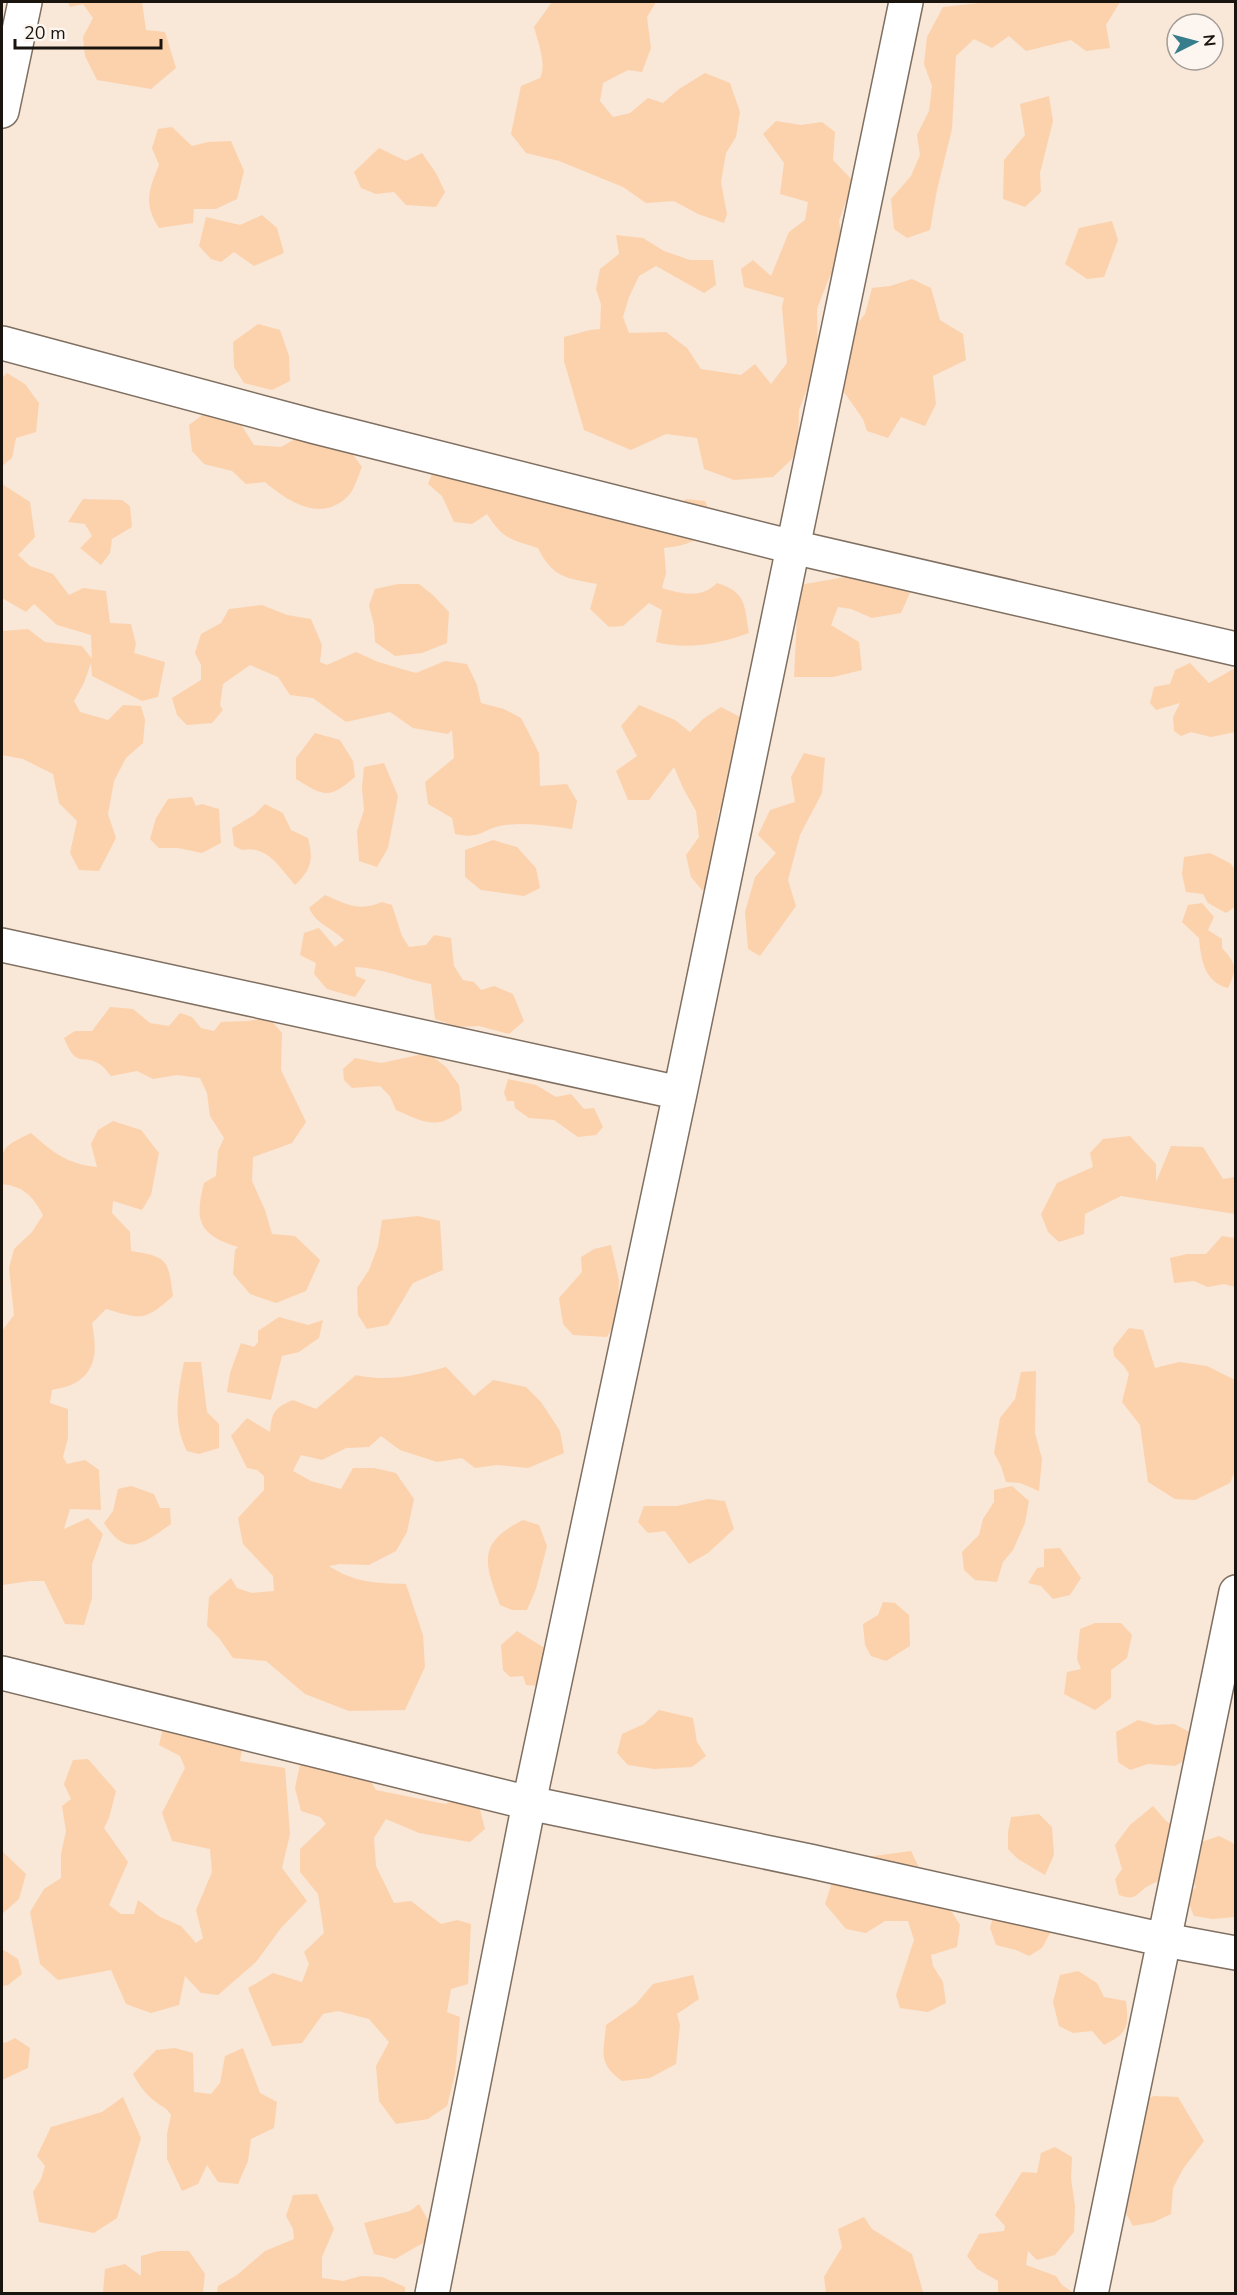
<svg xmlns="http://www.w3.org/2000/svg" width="1237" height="2295" font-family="'Nunito Sans',sans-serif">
  <rect width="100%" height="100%" fill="#f9e7d7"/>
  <!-- green -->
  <path fill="#fcd2ad" d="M68,2H142L146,30L165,32L176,68L151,89L97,80L85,56L83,37L93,18L83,4L70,7Z
    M552,2H656L647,17L651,48L642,72L628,70L603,83L600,101L613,117L630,113L648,98L663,103L679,89L705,73L730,83L740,112L736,137L726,153L721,182L727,214L724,223L698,214L674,201L646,203L623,187L559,161L526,153L511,134L521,86L540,78C547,64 538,42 534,27Z
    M988,2L1042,3L1120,2L1106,25L1110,48L1086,51L1071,40L1026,51L1009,36L992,48L974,39L956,56L952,129L937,190L930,230L907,238L894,229L891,199L911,176L920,155L917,135L929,111L932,86L924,64L927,37L943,7Z
    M1049,96L1053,121L1040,173L1041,192L1025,207L1003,199L1004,160L1025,135L1020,104Z
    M776,121L801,125L822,122L835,132L833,160L853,181L839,221L844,252L829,278L817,309L818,361L799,410L798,441L792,459L773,477L734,480L704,469L697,438L666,434L631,450L584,430L564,361V337L590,330L600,329L601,304L596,289L600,269L619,254L616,235L643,238L664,251L690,260H713L716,285L704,293L656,266L639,276L629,297L623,317L629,333L666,332L687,348L701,369L741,375L755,364L771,384L787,363L782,307L784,298L744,287L741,269L753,260L771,276L789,232L805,220L808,202L780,194L784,163L763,134Z
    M172,127L192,146L208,142L231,141L244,171L237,199L216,209H194L193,223L159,228C143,203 149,190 159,165L152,148L158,129Z
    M379,148L406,161L422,153L436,173L445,192L436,207L406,205L394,192L376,194L361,188L354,172Z
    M262,215L277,228L284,253L254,266L234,252L221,262L211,259L199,246L206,217L240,225Z
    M1112,221L1118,240L1104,277L1087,279L1065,264L1079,228Z
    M912,279L931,288L940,320L963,334L966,360L933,376L936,404L925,426L901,417L888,438L867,431L863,419L841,388L846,338L865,314L872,288L890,286Z
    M258,324L280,330L289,356L290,381L272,390L244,383L234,367L233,342Z
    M7,373L25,384L39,403L36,432L16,438L12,458L2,466V378Z
    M212,408L240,423L254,445L281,447L302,435L325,448L351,452L362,467C358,476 355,489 348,496C322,523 288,502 265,482L246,484L232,471L204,464L192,451L189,425Z
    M469,468L677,507L686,499L705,501L713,520C704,541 685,546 664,548L666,573L662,588C682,594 701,599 717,583C747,592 744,606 749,633C718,644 688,650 656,642L662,610L649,603L623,626L609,627L590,609L597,584C566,578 553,578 538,548C510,539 503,539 487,514L472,524L454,522L442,496L428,484L432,474Z
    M2,484L30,502L35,537L18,555L30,566L53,574L69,595L83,588L106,591L110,623L131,624L136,644L134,653L165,662L158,697L142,701L92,676L91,663L84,683L74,701L80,712L108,720L123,705L141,706L145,720L143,743L126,758L114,781L108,814L116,838L99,871L79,870L70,853L77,821L59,803L53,774L23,759L2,755V631L28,629L45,642L82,646L92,659L91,635L57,625L34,604L26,612L2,598Z
    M83,499L122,500L130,506L132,527L112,539L110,553L101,565L80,548L92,536L85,524L68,522Z
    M878,555L913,586L901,613L872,618L851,609L838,607L831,625L859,642L862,670L833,677H794L797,617L794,586L845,577Z
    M398,584H419L433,595L449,612L447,643L422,653L395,656L375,642L374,625L369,605L375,589Z
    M262,605L287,615L311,619L322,645L320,662L327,665L356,652L378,662L416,673L445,661L467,664L477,685L481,703L504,709L521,718L539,753L540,786L567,784L577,801L572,829C550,826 528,822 505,825C482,828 483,840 455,834L452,818L428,804L425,782L454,758L452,730L448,734L413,728L390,712L346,722L313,698L290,695L278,677L250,665L223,684L220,705L223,710L212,723L187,725L177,715L172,698L201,680V665L195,653L201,634L221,623L229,609Z
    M1190,663L1209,683L1235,668V732L1211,737L1191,732L1181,736L1174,731L1173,717L1180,703L1156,710L1150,703L1154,687L1170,684L1175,670Z
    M639,705L675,720L690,732L703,719L721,707L744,719L754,795L719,810L715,836H733L732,889L702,890L691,877L686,855L699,837L696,811L683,788L674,767L649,800H628L616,771L637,756L621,726Z
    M315,733L340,740L353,761L355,777C329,799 325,797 296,779V758Z
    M804,753L825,758L822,793L800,835L788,880L796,906L760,956L748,949L745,912L755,877L776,853L758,835L770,810L795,802L791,777Z
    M384,763L398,796L388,848L377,867L359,861L357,831L364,810L362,788L364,767Z
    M192,797L196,806L202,804L219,809L221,843L202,853L178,848H159L150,839L156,818L168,799Z
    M265,804L283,813L291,830L308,838C314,860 311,870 295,885C280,868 268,845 242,850L234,846L232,828L254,815Z
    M493,840L517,847L536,868L540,888L524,896L481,890L465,877V850Z
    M1210,853L1230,863L1235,869V907L1226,913L1208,903L1203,894L1186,892L1182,874L1184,857Z
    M325,895C345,904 360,912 382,902L392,905L402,936L409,947L426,945L434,935L451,938L454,966L463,980L474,982L481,990L494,986L513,994L524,1021L509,1034L479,1026L458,1027L435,1019L431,984C405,979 382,968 355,967L356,976L366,980L355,997L327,989L314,974L316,963L300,955L304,933L319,928L335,947L344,940C330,926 318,926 309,908Z
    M1202,903L1214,917L1208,930L1222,939V948C1237,964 1237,969 1228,988C1204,982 1201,959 1199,938L1182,922L1188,905Z
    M110,1007L133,1009L150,1023L169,1026L180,1013L192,1017L201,1028L214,1031L221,1022L247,1021L269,1018L282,1033L281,1070L306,1122L292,1143L253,1157L252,1181L265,1210L272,1234L295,1236L320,1260L306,1291L276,1303L250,1294L233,1274L235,1250L238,1247C199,1235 194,1221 204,1183L216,1176L218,1151L224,1138L210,1116L207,1093L200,1078L177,1075L153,1079L137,1071L111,1076C108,1073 105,1068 101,1065C83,1052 77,1071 64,1038L75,1031H92Z
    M428,1053L446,1067L459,1085L462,1110C436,1131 424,1122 396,1110L390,1096L380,1086L352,1088L344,1080L343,1069L355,1058L381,1063Z
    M508,1079L536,1085L556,1097L571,1094L584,1109L594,1108L603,1127L596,1135L578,1137L554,1120L529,1118L515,1108L514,1101H507L504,1093Z
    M113,1121L141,1130L159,1153L151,1195L142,1210L113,1201L112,1213L130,1232L131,1251C168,1257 168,1259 173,1296C144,1322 141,1319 106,1309L92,1323C96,1346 99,1369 75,1383C69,1387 59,1388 52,1390L50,1403L68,1409V1438L63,1457L67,1464L85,1460L99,1470L101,1510L70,1509L64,1529L88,1518L103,1534L92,1564V1598L84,1625L65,1624L44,1581H30L2,1585V1331L14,1315L9,1268L14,1249L32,1232L43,1215C32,1195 24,1187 2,1184C1,1147 0,1148 31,1133C53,1152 66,1164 97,1167L91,1144L98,1130Z
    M1130,1136L1156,1164V1182L1171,1146L1203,1147L1223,1179L1235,1177V1214L1121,1196L1085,1214L1084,1234L1059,1242L1048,1232L1041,1214L1057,1183L1093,1167L1090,1153L1103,1139Z
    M418,1216L440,1221L443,1270L413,1283L388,1325L367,1329L358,1315L357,1288L369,1270L378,1246L382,1220Z
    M1222,1236L1235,1238V1287L1224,1284L1208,1287L1194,1281L1174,1283L1170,1258L1187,1254H1206Z
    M611,1245L619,1280L617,1319L607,1337L573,1335L563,1324L559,1298L582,1272L581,1257L594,1249Z
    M279,1317L308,1325L323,1320L319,1338L299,1352L282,1356L271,1400L227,1392L230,1373L241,1343L254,1347L258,1342V1331Z
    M1129,1328L1143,1330L1155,1368L1179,1362L1207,1366L1235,1380V1471L1230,1483L1195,1500L1175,1499L1148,1482L1140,1425L1122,1402L1129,1374L1124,1366L1114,1356L1113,1348Z
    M184,1362H201L207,1412L219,1424V1448L199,1454L187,1451C172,1423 178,1392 184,1362Z
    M446,1367L474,1396L493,1380L526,1387L541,1402L560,1431L564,1453L528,1468L497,1465L475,1468L462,1458L437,1462L400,1450L381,1436L369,1447L346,1448L322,1460L301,1455L293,1471L311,1481L341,1489L353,1468H374L396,1473L414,1499L407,1532L396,1551L369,1565L340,1564L329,1566C355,1583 375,1583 406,1584L423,1635L425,1667L405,1710L349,1711L305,1694L266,1661L233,1658L219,1638L207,1626L209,1597L231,1578L237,1588L252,1593L274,1591L273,1576L243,1544L238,1518L264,1490V1476L257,1470L247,1468L231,1436L247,1418L270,1432C272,1412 274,1408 293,1400L316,1409L356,1375C388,1382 415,1376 446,1367Z
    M1036,1371L1035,1433L1042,1459L1039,1491L1020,1483L1006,1482L1001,1466L994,1453L1000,1418L1015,1399L1021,1372Z
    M131,1486L154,1494L160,1508H170L171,1524C143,1544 126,1558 104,1523L113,1511L118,1489Z
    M1012,1486L1029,1501L1025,1523L1013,1550L1003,1562L997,1582L975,1580L964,1570L962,1552L979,1535L983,1519L994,1502V1490Z
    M708,1499L725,1501L734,1529L708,1553L689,1564L665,1531L648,1533L638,1522L644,1506H677Z
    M523,1520L539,1525L547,1546L536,1589L527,1610H512L500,1605C484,1562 477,1543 523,1520Z
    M1060,1548L1081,1578L1070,1595L1053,1599L1041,1586L1028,1583L1037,1568L1044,1567V1549Z
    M883,1602L895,1603L909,1615L910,1646L886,1661L871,1656L865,1645L863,1624L878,1615Z
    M1095,1623H1121L1132,1635L1127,1658L1111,1670V1698L1095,1710L1064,1694L1067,1672L1081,1669L1077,1659L1080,1629Z
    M517,1631L551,1652L542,1686L526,1685L523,1676L510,1677L503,1670L501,1645Z
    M659,1710L693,1718L697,1742L706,1756L692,1767L654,1769L628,1765L617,1753L622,1734L644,1724Z
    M1138,1720L1156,1725L1174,1724L1190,1732L1192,1756L1175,1766L1148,1764L1130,1770L1118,1762L1116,1732Z
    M163,1728L243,1745L240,1761L285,1768L290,1834L282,1868L307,1901L281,1928L256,1962L218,1995L201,1993L185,1976L179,2005L151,2013L126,2004L111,1970L58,1980L40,1964L30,1912L44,1889L61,1878V1854L66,1831L62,1806L71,1799L64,1784L73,1760L88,1759L116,1791L109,1818L104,1828L128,1862L109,1905L121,1914H134L138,1900L160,1917L181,1926L196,1943L203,1938L196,1910L212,1872L210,1849L172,1841L162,1813L185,1768L180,1756L159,1745Z
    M303,1750L362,1767L376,1790L445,1804L470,1795L478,1802L485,1829L470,1842L419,1833L386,1819L374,1838L376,1866L394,1903L411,1901L441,1924L457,1920L471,1924L468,1984L451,1989L447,2012L460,2017L455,2074L447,2106L428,2119L396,2124L379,2101L376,2066L389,2042L369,2019L338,2011L323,2014L302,2043L272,2046L248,1988L273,1973L302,1982L309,1964L304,1952L324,1933L318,1894L300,1872V1849L326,1824L320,1817L301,1811L295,1788Z
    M1153,1806L1166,1821L1182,1830L1174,1876C1166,1879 1157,1881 1150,1885C1136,1892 1138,1902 1119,1895L1115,1879L1122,1869L1115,1845L1130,1825Z
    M1039,1814L1052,1827L1054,1855L1045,1875L1018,1859L1008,1849V1832L1011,1817Z
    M1219,1836L1233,1843L1236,1849L1234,1917L1213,1919L1194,1916C1189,1904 1185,1896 1196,1887L1190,1878L1195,1856L1201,1842Z
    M2,1851L26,1874L19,1899L2,1914Z
    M911,1851L935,1901L952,1912L960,1925L957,1947L931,1955L933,1966L943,1982L946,2003L928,2012L900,2008L896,1995L914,1940L908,1921H885L866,1933L846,1929L825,1904L836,1870L866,1857Z
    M995,1910L1053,1928L1042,1948L1029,1956L1016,1950L996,1945L990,1928Z
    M2,1949L18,1959L22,1974L8,1985L2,1986Z
    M1078,1971L1097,1983L1104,1997L1126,2001C1129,2027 1128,2033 1104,2045L1092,2031L1073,2033L1059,2026L1053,2002L1060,1975Z
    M693,1975L699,1999L677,2014L680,2025L676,2064L650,2078L622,2081C597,2063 604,2053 606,2025L636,2004L653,1984Z
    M15,2038L30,2048L28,2068L2,2080V2041L5,2043Z
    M175,2048L193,2053L194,2092L211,2094L220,2083L225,2056L243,2048L260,2093L277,2102L274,2128L251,2139L248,2161L238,2184L218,2182L207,2165L198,2184L182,2191L167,2159V2134L171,2115C164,2105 163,2108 156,2102C147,2096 138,2084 133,2074L156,2050Z
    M1154,2096L1178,2097L1204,2141L1183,2169L1173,2188L1171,2214L1154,2222L1133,2226L1118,2199L1122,2179L1133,2175L1120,2149L1138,2103Z
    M123,2097L141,2138L117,2218L94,2233L39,2222L33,2192L41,2179L45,2166L37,2156L51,2127L102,2112Z
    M1055,2147L1072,2157L1071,2178L1075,2206L1074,2232L1055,2255L1037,2260L1028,2251L1026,2265L1056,2276L1062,2285L1074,2293H998V2281L977,2269L967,2256L979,2234L1004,2231L1005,2226L995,2215L1022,2172L1037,2173L1041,2153Z
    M317,2194L334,2229L322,2257V2278L343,2281L361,2276L382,2277L405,2287V2293H217L218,2286L237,2275L265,2251L294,2239L293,2229L286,2216L293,2195Z
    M419,2204L435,2233L423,2243L395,2259L374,2254L364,2223L410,2211Z
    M864,2217L872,2229L912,2254L923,2292L921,2293H826L824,2277L842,2247L838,2229Z
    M159,2251H189L205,2274L203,2293H103L105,2269L125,2264L141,2276V2256Z"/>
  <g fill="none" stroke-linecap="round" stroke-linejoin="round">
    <!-- minor casing -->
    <g stroke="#7f6f61" stroke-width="36">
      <path id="minor" d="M2,111L25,2
        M2,343L316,427L793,547L1236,649
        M2,945L680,1093
        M2,1673L529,1803L809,1861L1165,1940L1236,1953
        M432,2294L529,1803L680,1093L906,2
        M1091,2294L1236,1592"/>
    </g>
    <!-- minor -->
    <use href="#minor" stroke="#fff" stroke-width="33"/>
  </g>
  <!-- border -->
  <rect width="1237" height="2295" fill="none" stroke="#1a140f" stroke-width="6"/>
  <!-- north arrow -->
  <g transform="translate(1195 42) rotate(84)"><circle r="28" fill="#fdf6f0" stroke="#a29c96" stroke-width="1.5"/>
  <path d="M0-4.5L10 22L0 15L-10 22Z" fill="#387d8b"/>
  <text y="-9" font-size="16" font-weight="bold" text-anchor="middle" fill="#1a140f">N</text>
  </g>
  <!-- scale -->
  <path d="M15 39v9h146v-9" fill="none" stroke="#1a140f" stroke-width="3"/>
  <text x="24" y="39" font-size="18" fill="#1a140f" stroke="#fdf6f0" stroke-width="4.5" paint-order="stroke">20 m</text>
</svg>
